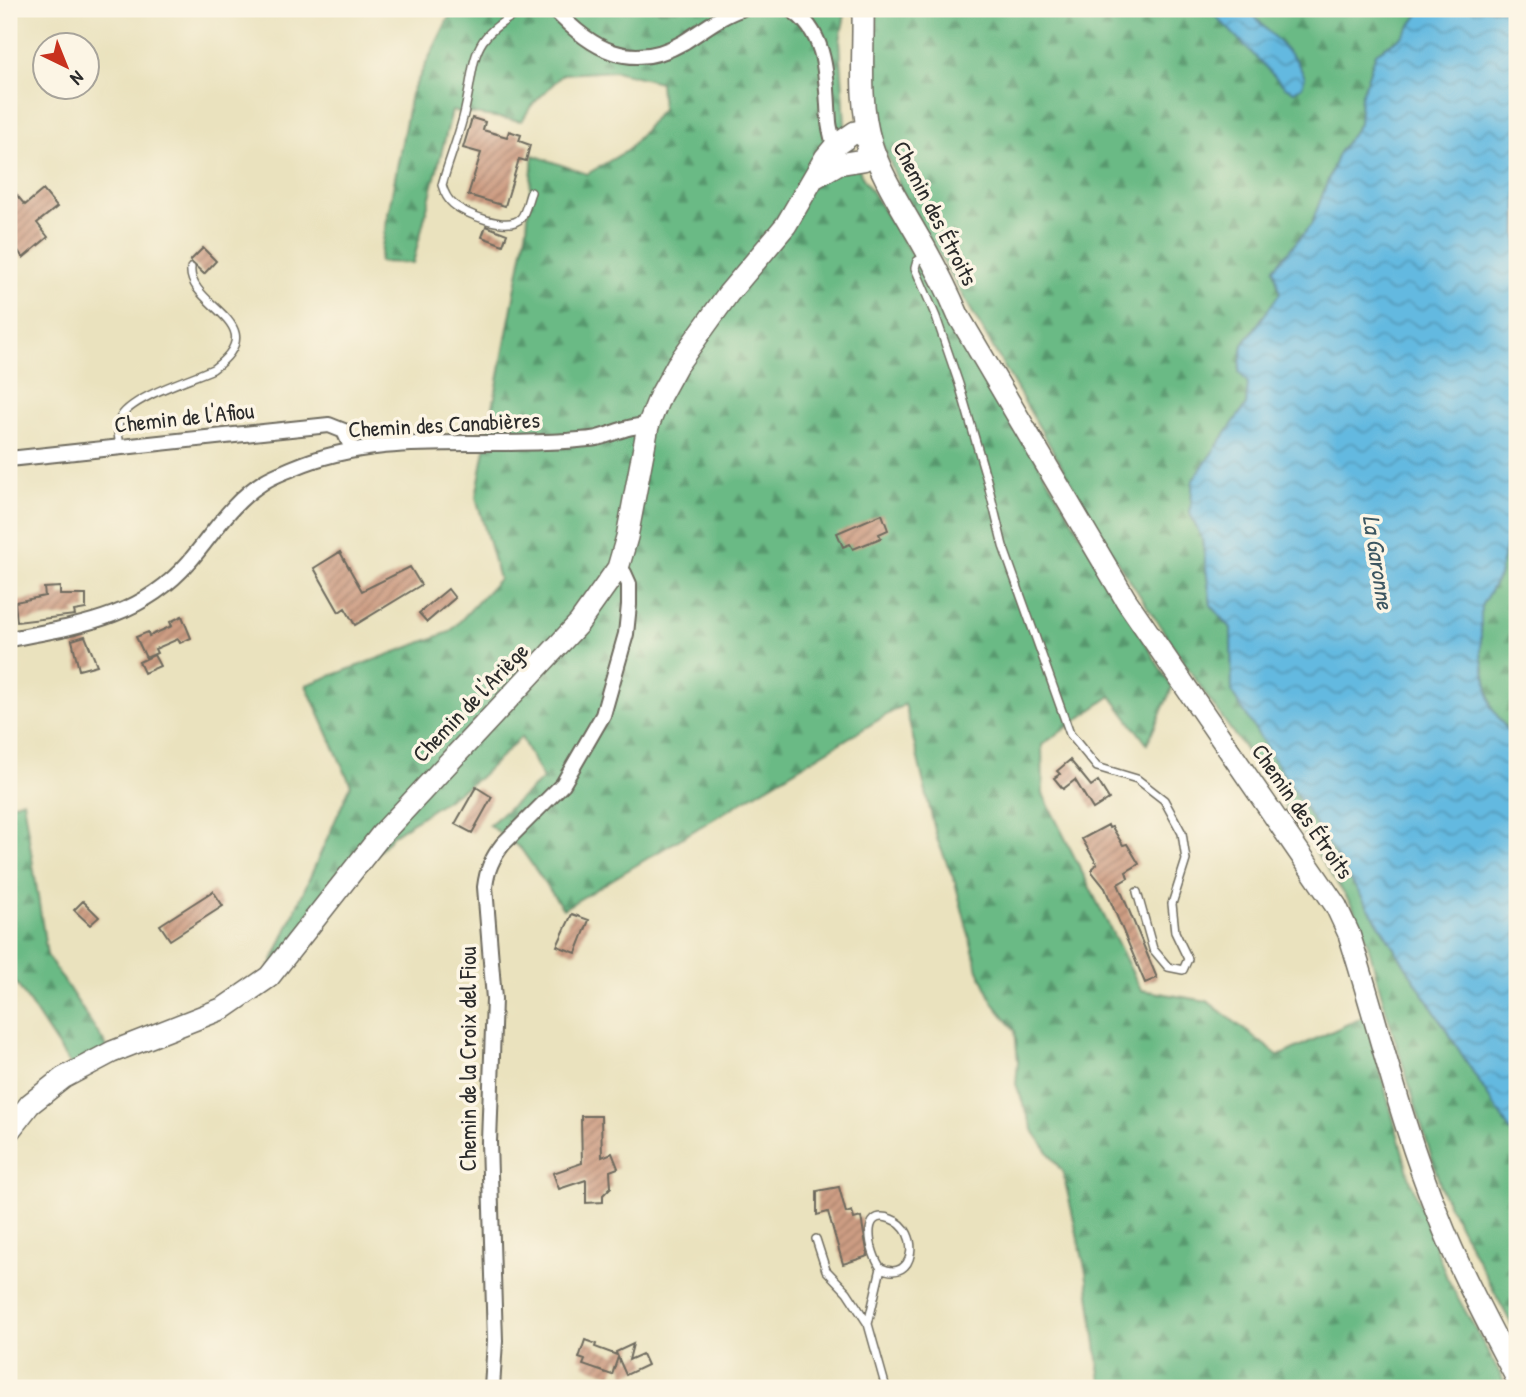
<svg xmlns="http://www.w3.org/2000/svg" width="1526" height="1397" font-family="'Patrick Hand',sans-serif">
  <defs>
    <pattern id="forest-firs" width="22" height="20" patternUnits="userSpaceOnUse" patternTransform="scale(1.75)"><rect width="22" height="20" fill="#6aba85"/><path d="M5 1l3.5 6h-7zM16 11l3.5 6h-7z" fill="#57976d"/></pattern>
    <pattern id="water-waves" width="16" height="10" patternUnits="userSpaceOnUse" patternTransform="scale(1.75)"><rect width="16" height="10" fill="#64b9e0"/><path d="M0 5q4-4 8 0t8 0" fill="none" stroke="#5397b6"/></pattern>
    <pattern id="building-hatch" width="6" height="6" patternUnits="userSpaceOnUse" patternTransform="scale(1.75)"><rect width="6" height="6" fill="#cd9d83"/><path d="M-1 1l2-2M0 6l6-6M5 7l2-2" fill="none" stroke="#a7806b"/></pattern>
  </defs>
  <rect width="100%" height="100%" fill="#fcf5e5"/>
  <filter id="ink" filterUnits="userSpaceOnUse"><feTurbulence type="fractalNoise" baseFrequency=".0143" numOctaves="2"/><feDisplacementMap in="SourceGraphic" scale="14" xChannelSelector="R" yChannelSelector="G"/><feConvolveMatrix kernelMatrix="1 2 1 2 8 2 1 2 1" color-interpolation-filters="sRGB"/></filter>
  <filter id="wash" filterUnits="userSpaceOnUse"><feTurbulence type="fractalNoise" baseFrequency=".00686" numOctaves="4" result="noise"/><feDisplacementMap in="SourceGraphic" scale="28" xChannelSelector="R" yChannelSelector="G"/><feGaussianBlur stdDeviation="1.57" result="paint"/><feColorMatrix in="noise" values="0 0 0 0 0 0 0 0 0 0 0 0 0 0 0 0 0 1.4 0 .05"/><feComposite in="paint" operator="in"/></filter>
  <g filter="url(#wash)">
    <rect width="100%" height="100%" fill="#eae2be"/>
    <!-- forest -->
    <path fill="url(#forest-firs)" stroke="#4a7258" stroke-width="2" d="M453,9H846L840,40L845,124L861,175L941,300L1172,688L1147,744L1111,696L1042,745L1043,794L1141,990L1207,1001L1279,1056L1365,1016L1410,1179L1447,1278L1508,1388H1102L1086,1272L1063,1173L1034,1132L1016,1084L1018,1061L1015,1030L994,1004L978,970L955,882L937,839L905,704L563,909L521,849L489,825L543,779L521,737L479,778L392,836L262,985L351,785L306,685L450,632L499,579L476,497L527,228L533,155L587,174L628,150L662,109L660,82L615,71L563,74L531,106L522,121L452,111L413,263L379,262L411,94Z
      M877,9H1423L1403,36L1376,53L1361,97L1359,124L1338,154L1311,225L1274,268L1280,293L1243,345L1239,372L1249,383L1246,405L1193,480L1190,514L1202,539L1211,605L1231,627L1232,693L1517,1141V1335L1443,1194L1385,1007L1366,937L1353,907L1278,796L1208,698L1117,561L902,191L883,146L875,105Z
      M1517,441V744L1491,707L1481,654V606L1499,576L1507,540Z
      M23,800L47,955L109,1050L75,1072L9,972V805Z"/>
    <!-- water -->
    <path fill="url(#water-waves)" stroke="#487286" stroke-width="2" d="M1209,9H1247L1296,60L1305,77L1302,86L1294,91L1285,87Z
      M1423,9H1517V441L1507,540L1499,576L1481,606V654L1491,707L1517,744V1141L1232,693L1231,628L1211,605L1202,539L1190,514L1193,480L1246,405L1248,383L1239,372L1243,345L1280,293L1274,268L1311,225L1338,154L1359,124L1361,97L1376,53L1403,36Z"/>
    <g id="blocks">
      <!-- building -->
      <path fill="url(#building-hatch)" d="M472,118L485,122L483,130L507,137L509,131L521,135L519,141L530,145L526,161L519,159L505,206L468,195L481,153L463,148Z
        M9,186L25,205L43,190L57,207L37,223L48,237L23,258L9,237Z
        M486,226L507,234L503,245L482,237Z
        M203,248L216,261L204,274L190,261Z
        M882,514L888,530L879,534L881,538L853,549L850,544L843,547L837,533Z
        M340,552L362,591L410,567L421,585L355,625L345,608L339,612L314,568Z
        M60,587V595H86V609L74,611L75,615L17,622L15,602L45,596L44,588Z
        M448,589L455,598L427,622L419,613Z
        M182,616L191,638L180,643L178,639L155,649L157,653L146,658L136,637L148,632L149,636L172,626L170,622Z
        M85,636L97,665L79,670L72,640Z
        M154,655L160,666L144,673L139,662Z
        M1070,760L1091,786L1098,781L1109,799L1093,809L1075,780L1063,789L1054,778L1060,774L1057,771Z
        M476,787L492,797L472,833L455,824Z
        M1108,825L1109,828L1112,827L1123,845L1127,844L1139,864L1126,872L1128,878L1118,884L1157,978L1145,983L1105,888L1092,872V868L1097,864L1082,839Z
        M213,891L223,906L170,940L160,925Z
        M83,901L99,917L90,925L74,910Z
        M572,914L589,920L576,953L557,946Z
        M581,1116H601L602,1157L612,1153L618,1168L610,1171L611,1187L603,1195V1202L586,1203V1180L559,1189L553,1173L582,1163Z
        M839,1187L846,1213L852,1211L854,1219L861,1217L868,1256L843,1264L828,1212L817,1215V1191Z
        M585,1340L596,1344L595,1347L617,1355L616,1352L633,1344L629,1360L642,1354L647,1365L626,1375L618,1357L612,1375L583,1365L585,1360L579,1358Z"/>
    </g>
  </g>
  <g filter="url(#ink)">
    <use href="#blocks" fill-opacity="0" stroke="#6e6b5e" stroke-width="2"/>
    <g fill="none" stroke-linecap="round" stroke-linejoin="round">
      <!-- lane casing -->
      <g stroke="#6e6b5e" stroke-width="10">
        <path id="lane" d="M527,9C464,37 478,61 463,118C457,141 448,163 442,185C444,192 447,199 453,204C465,214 508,232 521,218C526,212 528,199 531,192
          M927,255L917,261L915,268L936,317L959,384L987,480L1003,546L1070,734L1097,767L1137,779L1164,800L1182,833L1186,860L1172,904L1175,932L1188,959L1183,970L1168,967L1153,949L1137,892
          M120,447C119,438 116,428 120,419C128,398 191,379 213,369C276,323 187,307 191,268
          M816,1239L826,1270L847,1292L868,1324L886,1388
          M868,1324L881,1268C870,1254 859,1207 891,1219C922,1230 915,1284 881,1268"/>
      </g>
      <!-- street casing -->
      <g stroke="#6e6b5e" stroke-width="18">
        <path id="street" d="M554,9C591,49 631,73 684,42C703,30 720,16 741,9
          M790,9C829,33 826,81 829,122C830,133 835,143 834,154
          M9,459L329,425L344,431L352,449
          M9,639C77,626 141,618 189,562C214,533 231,502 265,481C273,476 284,472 293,468C380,431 474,448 565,441C575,440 587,440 597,438C613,434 631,424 648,426
          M492,1388L495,1341L489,1142L494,999L485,887C487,870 492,858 503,844L563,784L603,715L626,634L629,605V584L624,573L618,568"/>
      </g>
      <!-- secondary casing -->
      <g stroke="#6e6b5e" stroke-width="24">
        <path id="secondary" d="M863,9C864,53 858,100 871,143C880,172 896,198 911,224C929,254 945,284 958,315L1126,600L1336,906L1349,934C1379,1028 1401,1124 1438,1215C1460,1272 1489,1325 1517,1379
          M816,177L838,164L863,160L871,143
          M9,1131L30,1104L63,1078L112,1052L224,1008L269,977L381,835L579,623L618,568L627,537L648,426L660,396L677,365L728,294L786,225L825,158L835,146L855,132L862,135L871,143"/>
      </g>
      <!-- lane -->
      <use href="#lane" stroke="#fff" stroke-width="7"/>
      <!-- street -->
      <use href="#street" stroke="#fff" stroke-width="14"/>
      <!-- secondary -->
      <use href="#secondary" stroke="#fff" stroke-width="21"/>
    </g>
  </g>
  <g text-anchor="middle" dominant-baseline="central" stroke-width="7" stroke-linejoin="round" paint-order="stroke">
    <!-- street labels -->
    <g font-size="23" fill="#2b2b2b" stroke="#fcf5e5">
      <text transform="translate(936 213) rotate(63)">Chemin des Étroits</text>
      <text transform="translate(184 417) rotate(-6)">Chemin de l'Afiou</text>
      <text transform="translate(444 424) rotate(-3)">Chemin des Canabières</text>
      <text transform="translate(470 702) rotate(-46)">Chemin de l'Ariège</text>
      <text transform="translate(1303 811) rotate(55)">Chemin des Étroits</text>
      <text transform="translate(467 1059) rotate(-90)">Chemin de la Croix del Fiou</text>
    </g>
    <!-- water labels -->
    <g font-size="24" font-style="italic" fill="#3c5661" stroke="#fcf5e5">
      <text transform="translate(1379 562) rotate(81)">La Garonne</text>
    </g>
  </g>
  <!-- margin -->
  <rect width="1526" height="1397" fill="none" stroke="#fcf5e5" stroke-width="35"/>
  <!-- north arrow -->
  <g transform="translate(66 66) rotate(137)"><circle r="33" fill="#fcf5e5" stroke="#a8a49b" stroke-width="2"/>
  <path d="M0-5L12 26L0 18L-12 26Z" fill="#c8321e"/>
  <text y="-10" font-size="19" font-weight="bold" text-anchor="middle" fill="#2b2b2b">N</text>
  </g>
</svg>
